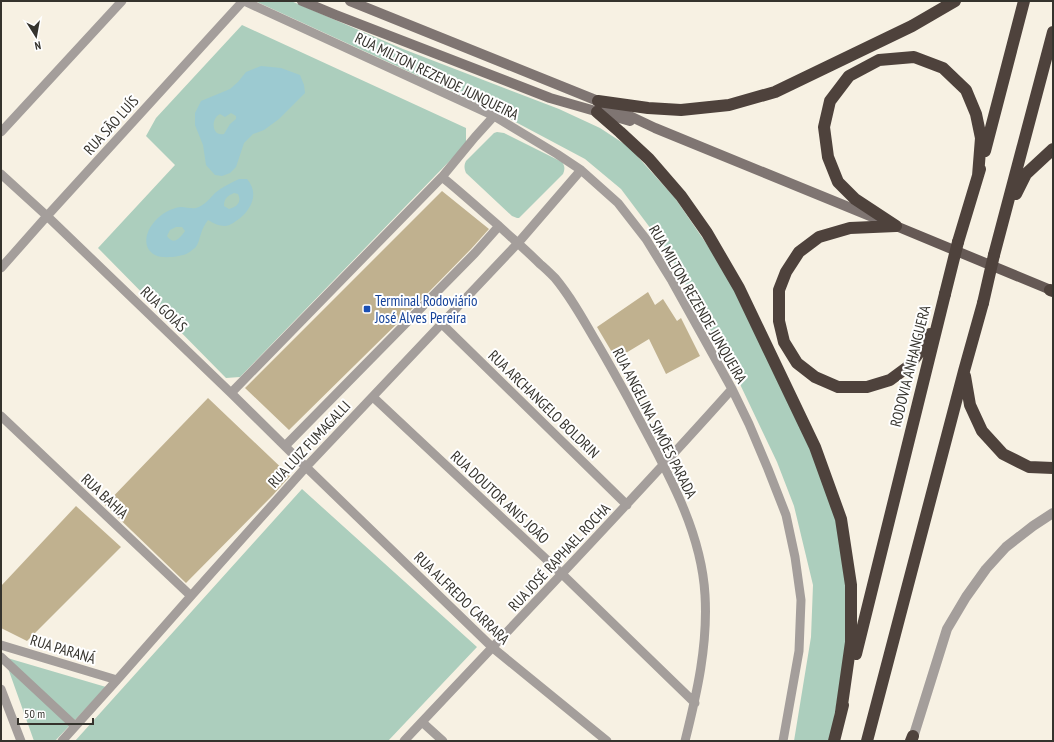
<svg xmlns="http://www.w3.org/2000/svg" width="1054" height="742" font-family="'PT Sans Narrow',sans-serif">
  <rect width="100%" height="100%" fill="#f7f1e3"/>
  <!-- green -->
  <path fill="#accebd" d="M255,1H291L403,49L559,109L600,128L629,147L675,198L723,268L811,448L837,522L848,585L847,645L830,741H794L811,637L813,585L794,506L777,462L738,380L666,249L621,189L585,159L497,112Z
    M242,25L466,128V144L240,377L226,378L98,248L175,165L146,136L156,118Z
    M497,132L504,133L562,162C565,166 565,169 563,174L519,218H517L512,216L466,173C464,168 464,165 466,161L494,133Z
    M302,489L477,647L388,741H75Z
    M4,657L106,687L55,741H34Z"/>
  <!-- water -->
  <path fill="#9ccad1" fill-rule="evenodd" d="M261,66L281,68L300,75L304,85L305,93L279,119L264,130L253,134L244,143L236,167L230,173L222,176L215,175L206,165L203,145L195,125V113L201,101L230,89L238,82L246,72ZM231,113L236,116V119L230,124L224,134C212,137 210,119 220,114L225,117Z
    M239,179H247C260,194 251,211 236,221C233,223 229,226 225,226C219,226 213,223 208,220C205,224 202,229 201,234C199,239 199,243 195,248C193,249 190,252 188,253C181,257 162,259 155,255C141,247 146,231 155,221C161,214 171,208 181,207C186,207 191,209 196,208C204,206 210,198 215,193C222,187 231,183 239,179ZM234,193L238,194C242,202 237,207 229,209L224,206C224,199 227,196 234,193ZM176,227H182L185,231C180,238 174,246 167,236L170,230Z"/>
  <!-- building -->
  <path fill="#c0b18f" d="M442,191L489,229L471,249L420,301L289,430L245,388Z
    M648,292L655,305L663,299L677,321L681,318L700,356L666,374L649,339L616,359L597,327Z
    M208,398L290,476L273,495L186,583L105,505Z
    M76,506L121,547L27,641L1,628V586Z"/>
  <g fill="none" stroke-linecap="round" stroke-linejoin="round">
    <!-- minor -->
    <path stroke="#a49e9b" stroke-width="9" d="M244,1L494,116L557,154L581,170L618,203L646,239L672,281L732,389L749,424L768,469L786,515L795,557L801,600L799,651L783,741
      M1,132L122,1
      M1,174L47,216L231,393L306,467L493,648L607,741
      M442,177C462,193 480,210 499,226C513,239 527,251 540,264C545,268 550,273 555,278C570,296 582,317 594,338C606,358 617,378 628,398C660,460 701,524 705,595C708,645 697,693 685,741
      M1,268L47,216L243,1
      M442,324L627,505
      M231,393L442,177L475,137L494,116
      M373,397L562,574L695,703
      M1,416L191,596
      M285,446L475,253L499,226
      M1,645L117,680
      M1,657L75,726
      M1,689L21,741
      M422,722L443,741
      M62,741L117,680L191,596L306,467L518,243L581,170
      M404,741C514,624 625,509 732,389"/>
    <!-- tertiary -->
    <path stroke="#a49e9b" stroke-width="10" d="M912,741L947,629L966,597L986,569L1006,547L1033,526L1053,513"/>
    <!-- secondary -->
    <path stroke="#7f7572" stroke-width="10" d="M302,1L336,15L550,98L630,121
      M350,1L598,101L655,128L880,220"/>
    <!-- primary -->
    <path stroke="#655955" stroke-width="10" d="M896,226L1053,291"/>
    <!-- motorway -->
    <path stroke="#4e423c" stroke-width="12" d="M598,101L648,108L681,110L729,105L775,92L912,26L955,1
      M597,112L620,132L649,159L681,196L707,233L739,288L815,447L841,519L851,585V642L841,712
      M985,151L1024,1
      M1016,194L1026,174L1053,149
      M896,226L855,199L838,182L828,157L824,127L830,101L849,76L879,60L914,57L943,68L966,90L976,114L981,138L978,176
      M896,226L850,228L819,237L799,252L786,272L779,290V321L784,342L797,363L815,377L838,387H867L890,380L909,366L924,346L930,334
      M958,242L980,169
      M994,255L1053,32
      M1050,290L1053,291
      M965,376L970,405L982,431L1003,454L1029,467L1053,468
      M856,654L945,294
      M834,741L843,705
      M867,741L964,371L983,303
      M911,741L913,736"/>
    <!-- motorway-bridge -->
    <path stroke="#4e423c" stroke-width="12" d="M945,294L958,242
      M983,303L994,255"/>
  </g>
  <!-- markers -->
  <rect fill="#1a4fb4" stroke="#fff" stroke-width="1.5" x="363" y="305" width="8" height="8" rx="2"/>
  <g text-anchor="middle" dominant-baseline="central" stroke-width="4" stroke-linejoin="round" paint-order="stroke">
    <!-- street labels -->
    <g font-size="15" fill="#35332d" stroke="#fff">
      <text transform="translate(437 76) rotate(26)">RUA MILTON REZENDE JUNQUEIRA</text>
      <text transform="translate(111 125) rotate(-48)">RUA SÃO LUÍS</text>
      <text transform="translate(698 304) rotate(60)">RUA MILTON REZENDE JUNQUEIRA</text>
      <text transform="translate(164 309) rotate(44)">RUA GOIÁS</text>
      <text transform="translate(910 366) rotate(-76)">RODOVIA ANHANGUERA</text>
      <text transform="translate(544 404) rotate(44)">RUA ARCHANGELO BOLDRIN</text>
      <text transform="translate(655 423) rotate(63)">RUA ANGELINA SIMÕES PARADA</text>
      <text transform="translate(309 444) rotate(-47)">RUA LUIZ FUMAGALLI</text>
      <text transform="translate(105 496) rotate(43)">RUA BAHIA</text>
      <text transform="translate(500 497) rotate(43)">RUA DOUTOR ANIS JOÃO</text>
      <text transform="translate(559 557) rotate(-47)">RUA JOSÉ RAPHAEL ROCHA</text>
      <text transform="translate(462 598) rotate(44)">RUA ALFREDO CARRARA</text>
      <text transform="translate(63 649) rotate(17)">RUA PARANÁ</text>
    </g>
    <!-- transit labels -->
    <g font-size="15" fill="#164399" stroke="#fff" text-anchor="start">
      <text x="375" y="300">Terminal Rodoviário<tspan x="375" dy="17">José Alves Pereira</tspan></text>
    </g>
  </g>
  <!-- border -->
  <rect width="1054" height="742" fill="none" stroke="#35332d" stroke-width="4"/>
  <!-- north arrow -->
  <g transform="translate(36 36) rotate(169)" stroke="#ffffff" stroke-width="3" paint-order="stroke">
  <path d="M0-3L7 15L0 10L-7 15Z" fill="#35332d"/>
  <text y="-6" font-size="11" font-weight="bold" text-anchor="middle" fill="#35332d">N</text>
  </g>
  <!-- scale -->
  <path d="M18 718v6h75v-6" fill="none" stroke="#35332d" stroke-width="2"/>
  <text x="24" y="718" font-size="12" fill="#35332d" stroke="#ffffff" stroke-width="3" paint-order="stroke">50 m</text>
</svg>
